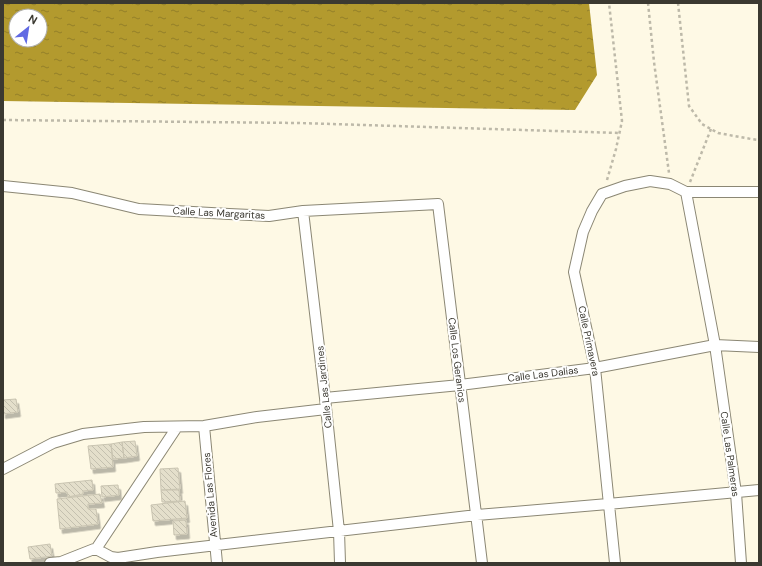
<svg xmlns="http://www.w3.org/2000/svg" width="762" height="566" font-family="'DM Sans',sans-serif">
  <defs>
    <pattern id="water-ripples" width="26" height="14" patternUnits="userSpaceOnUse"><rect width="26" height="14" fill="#b39a2e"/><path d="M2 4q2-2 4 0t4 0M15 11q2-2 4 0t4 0" fill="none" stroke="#937f28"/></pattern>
    <pattern id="building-back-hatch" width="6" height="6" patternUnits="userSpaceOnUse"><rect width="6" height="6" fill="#e4dfcb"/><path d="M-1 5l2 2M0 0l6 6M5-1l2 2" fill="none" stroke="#c4c0af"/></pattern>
    <filter id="shadow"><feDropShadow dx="2.5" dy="4.5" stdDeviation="0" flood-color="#0004"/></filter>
  </defs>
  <rect width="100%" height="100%" fill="#fef9e5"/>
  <!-- water -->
  <path fill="url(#water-ripples)" fill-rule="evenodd" d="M3,3H589L597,75L575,110L3,101ZM16,16H40V40H16Z"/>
  <!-- building -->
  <path fill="url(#building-back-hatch)" stroke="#c9c4b1" filter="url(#shadow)" d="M16,399L18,412L3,414V400Z
    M135,441L137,456L124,458L122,442Z
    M122,442L124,458L113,459L111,444Z
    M111,444L113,467L91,469L88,446Z
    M178,468L180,489L161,490L160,469Z
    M92,480L93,490L83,491V494L68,497L67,492L56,493L55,484Z
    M118,485L119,495L102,497L101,486Z
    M161,490H179L180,501L162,502Z
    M100,494L102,503L88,504V509H96L98,524L60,529L57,499Z
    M185,501L187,518L153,521L151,505Z
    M186,520L187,534L174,535L173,521Z
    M50,544L52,556L30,559L28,547Z"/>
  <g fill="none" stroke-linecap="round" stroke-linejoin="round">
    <!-- street casing -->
    <g stroke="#8b8774" stroke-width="12">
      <path id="street" d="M3,186L72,193L139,209L229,214L269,216L303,211L438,204L482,563
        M686,192H759
        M303,211L325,398L339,531L340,563
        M325,398L460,385L595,368L715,345L759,347
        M204,426L217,563
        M3,469L53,443L83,434L144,427L204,426L257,417L326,409
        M96,549L177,427
        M50,563L61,562L94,549H96L111,557L118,558L157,552L477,515L608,504L759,490
        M615,563L595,368L574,272L583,232L592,211L602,194L625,186L650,181L670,184L686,192L715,345L736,493L741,563"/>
    </g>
    <!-- path -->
    <path stroke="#bdb9a9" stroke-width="2.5" stroke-dasharray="3 3" stroke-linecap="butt" d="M648,3L654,62L669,173
      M678,3L689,106L702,124L718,133L751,139L759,140
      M3,120L299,123L619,133
      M607,180L616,149L622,121L609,3
      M690,182L711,129"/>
    <!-- street -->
    <use href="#street" stroke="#fff" stroke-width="10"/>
  </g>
  <g text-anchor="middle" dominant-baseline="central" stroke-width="4" stroke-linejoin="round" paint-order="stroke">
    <!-- street labels -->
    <g font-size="10" fill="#3b3931" stroke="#fff">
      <text transform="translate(219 213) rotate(3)">Calle Las Margaritas</text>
      <text transform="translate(589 341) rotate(78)">Calle Primavera</text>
      <text transform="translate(457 360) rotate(83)">Calle Los Geranios</text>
      <text transform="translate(543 374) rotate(-7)">Calle Las Dalias</text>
      <text transform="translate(324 387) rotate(-96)">Calle Las Jardines</text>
      <text transform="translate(730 454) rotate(82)">Calle Las Palmeras</text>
      <text transform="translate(210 495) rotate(-95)">Avenida Las Flores</text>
    </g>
  </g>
  <!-- border -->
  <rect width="762" height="566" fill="none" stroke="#3b3931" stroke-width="8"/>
  <!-- north arrow -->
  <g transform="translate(28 28) rotate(30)"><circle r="19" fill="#ffffff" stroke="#b1b0ad"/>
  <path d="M0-3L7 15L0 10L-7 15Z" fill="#616ae3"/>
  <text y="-6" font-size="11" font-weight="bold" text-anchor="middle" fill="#3b3931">N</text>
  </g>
</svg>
